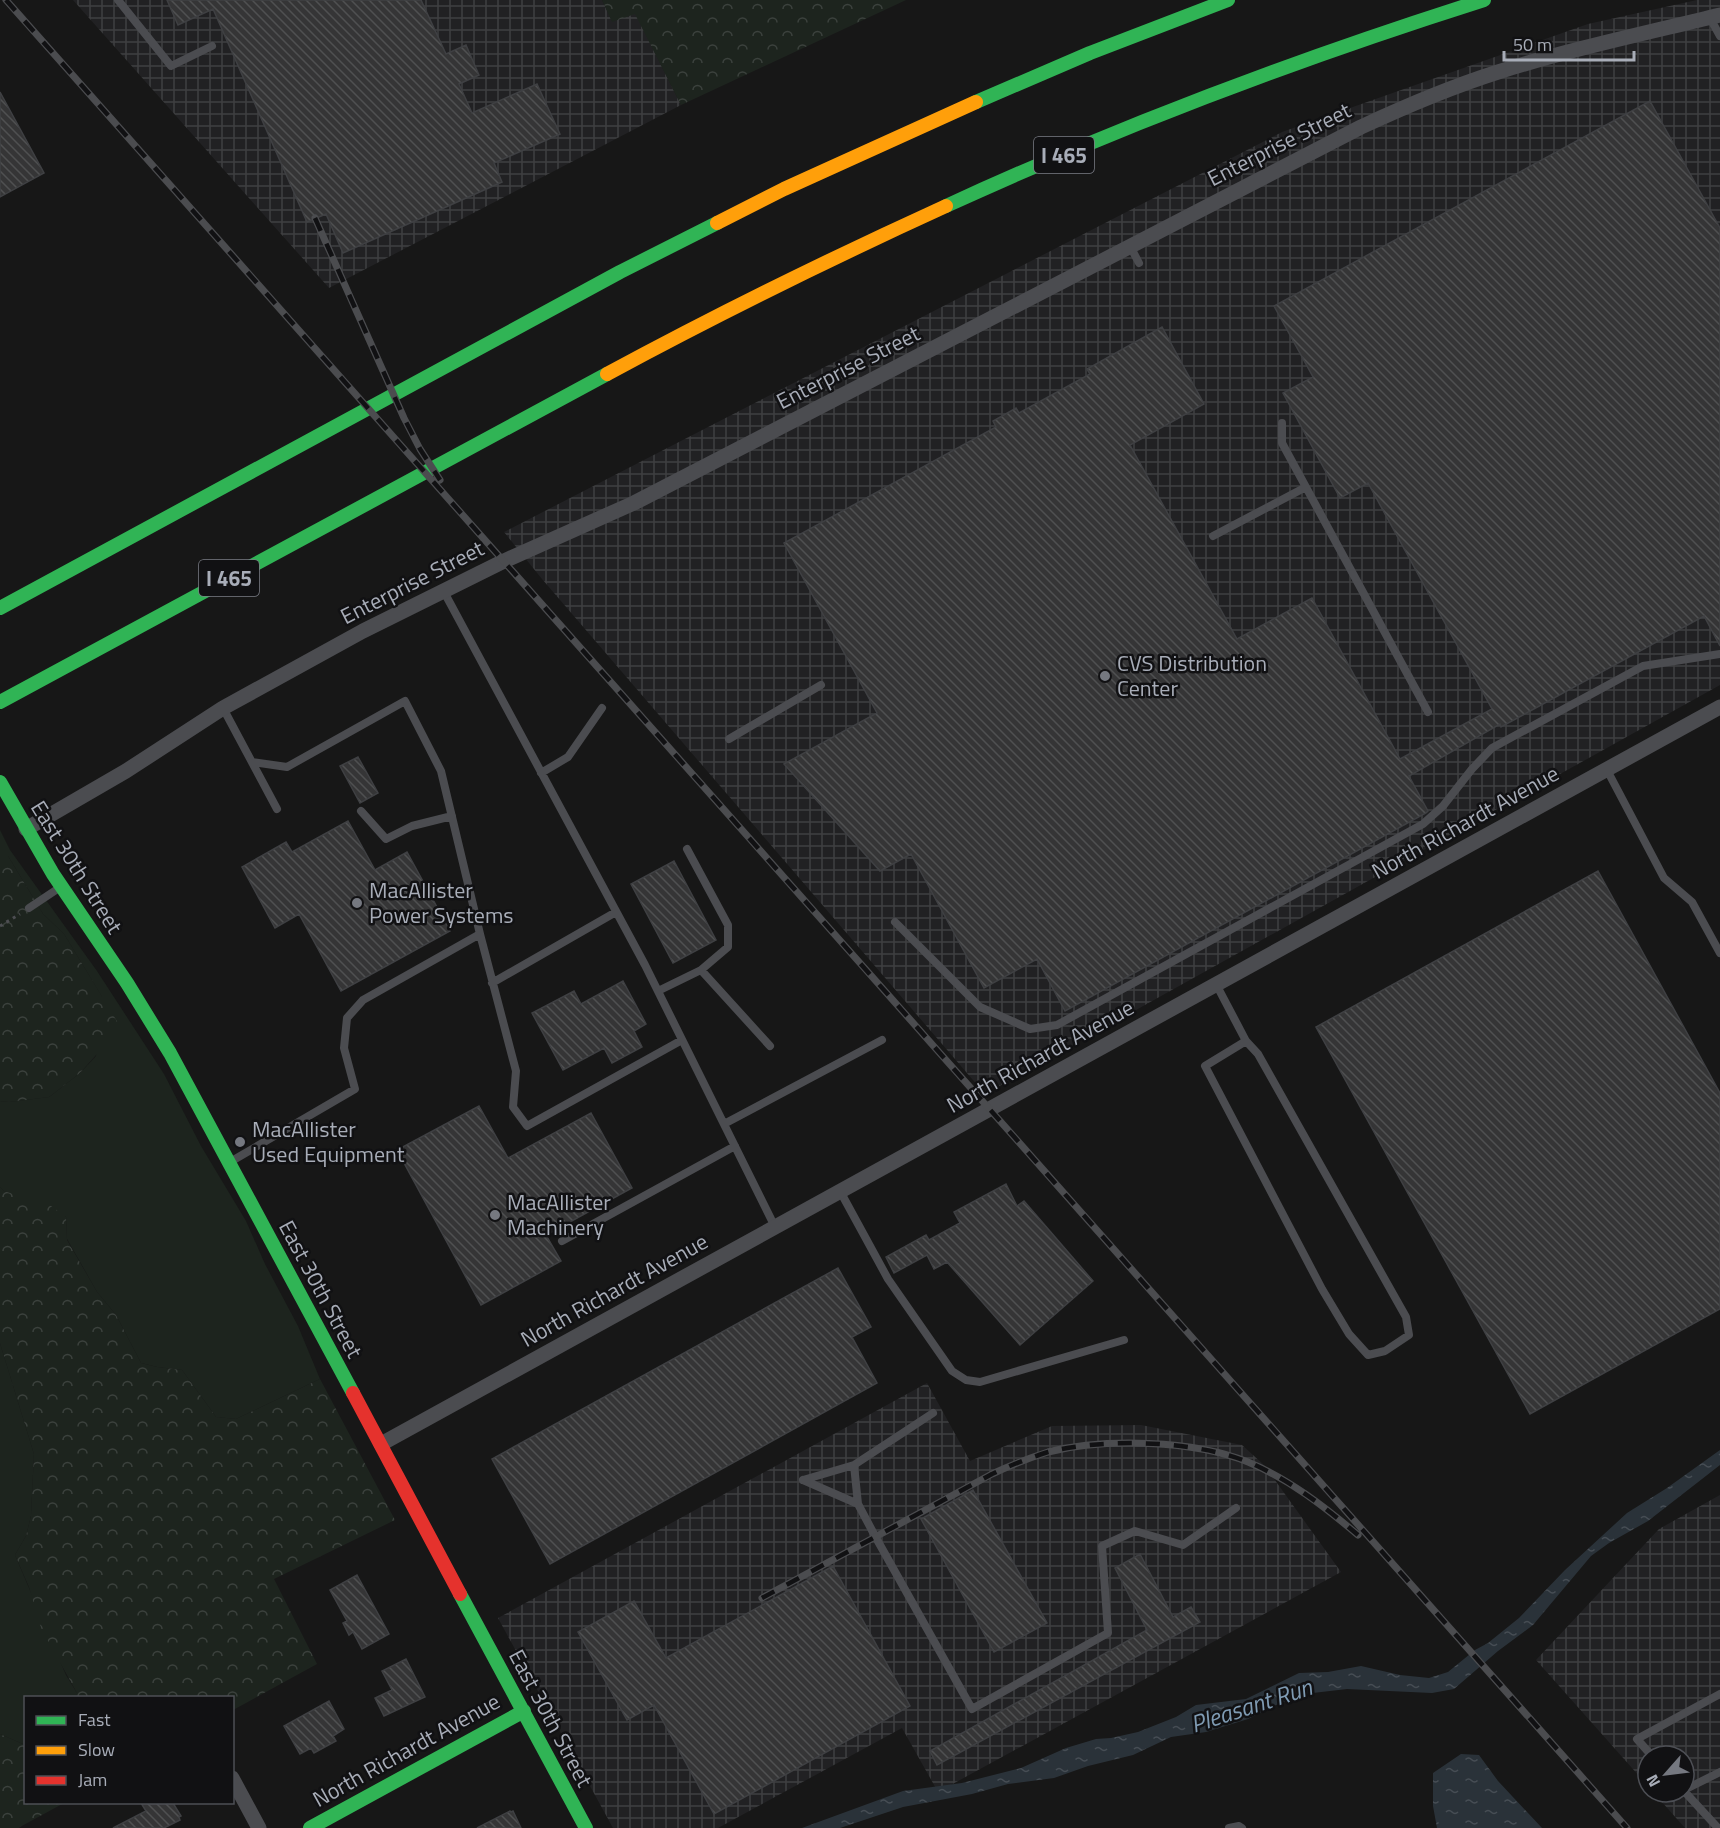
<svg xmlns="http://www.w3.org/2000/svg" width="1720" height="1828" font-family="'Titillium Web',sans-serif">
  <defs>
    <pattern id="industrial-grid" width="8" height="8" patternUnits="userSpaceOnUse" patternTransform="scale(1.5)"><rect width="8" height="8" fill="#212123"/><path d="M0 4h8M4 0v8" fill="none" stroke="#3e3f41"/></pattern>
    <pattern id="forest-crowns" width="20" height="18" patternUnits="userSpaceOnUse" patternTransform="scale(1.5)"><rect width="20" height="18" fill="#1d241e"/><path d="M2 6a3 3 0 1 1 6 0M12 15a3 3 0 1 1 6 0" fill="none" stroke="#3b413d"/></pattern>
    <pattern id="water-ripples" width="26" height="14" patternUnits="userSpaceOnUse" patternTransform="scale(1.5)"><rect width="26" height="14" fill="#2a3239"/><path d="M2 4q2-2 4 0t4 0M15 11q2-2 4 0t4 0" fill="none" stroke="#464d54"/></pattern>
    <pattern id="building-back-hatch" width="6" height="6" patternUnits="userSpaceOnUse" patternTransform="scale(1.5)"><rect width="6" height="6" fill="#353536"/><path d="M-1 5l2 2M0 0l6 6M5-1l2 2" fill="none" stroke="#4f5051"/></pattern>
  </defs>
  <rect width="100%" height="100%" fill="#171717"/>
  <!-- industrial -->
  <path fill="url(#industrial-grid)" d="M73,0H602L612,21L635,13L681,105L329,288Z
    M1697,0H1720V685L985,1094L542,579L504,532L1282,132L1588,24Z
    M927,1383L970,1461L1052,1426L1141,1425L1242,1445L1264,1465L1341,1572L938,1792L902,1728L718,1828H613L498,1618Z
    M1720,1495V1828H1685L1653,1792H1684V1756H1648V1786L1536,1660L1659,1529Z"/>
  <!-- green -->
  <path fill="#1d241e" d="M0,830L10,850L97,971L164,1074L201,1146L246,1221L265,1264L298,1326L320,1379L236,1419L216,1417L182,1370L157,1367L141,1363L116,1315L97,1292L67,1239L66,1217L4,1191L0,1187V1101L9,1102L49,1097L80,1073L96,1056L102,997L64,934L43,914L8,856H0Z
    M0,1343L34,1454L31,1516L26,1536L15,1555L66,1675L77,1693V1697L26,1698L25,1745L0,1734Z"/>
  <!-- forest -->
  <path fill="url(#forest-crowns)" d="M602,0H906L681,105L635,14L612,22Z
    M0,856H8L43,914L64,934L118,1023L112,1037L80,1073L49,1097L9,1102L0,1101Z
    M0,1187L4,1191L51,1206L66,1217L67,1240L97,1292L116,1315L141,1363L157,1367L182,1370L216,1417L236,1419L320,1379L395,1520L274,1579L317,1664L233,1710L232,1698L77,1697V1693L41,1628L29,1587L15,1555L26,1536L31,1516L34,1454L0,1343Z
    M0,1734L25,1745L26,1802L64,1803L18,1828H0Z"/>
  <!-- water -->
  <path fill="url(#water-ripples)" d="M1720,1450V1465L1648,1521L1609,1543L1591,1556L1533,1625L1498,1651L1454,1689L1432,1693L1347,1689L1304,1694L1271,1707L1248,1719L1206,1732L1171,1737L1133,1755L1088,1766L1054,1778L1008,1784L972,1794L903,1807L840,1828H802L903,1791L962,1783L1021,1768L1066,1748L1096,1739L1111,1738L1138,1732L1176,1717L1196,1705L1246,1699L1299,1673L1328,1672L1361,1666L1400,1675L1429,1678L1448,1672L1475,1650L1488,1643L1519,1618L1565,1570L1627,1513L1667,1488Z
    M1461,1754L1479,1755L1498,1781L1542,1828H1437L1433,1806V1773Z"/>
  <!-- building -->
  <path fill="url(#building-back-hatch)" stroke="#3f4043" stroke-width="1.5" d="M167,0H421L446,54L466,45L479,75L459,84L472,113L537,84L560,134L494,163L502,182L343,253L326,214L307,222L213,9L178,25Z
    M0,92L44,173L0,197Z
    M1650,101L1720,228V646L1704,616L1501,727L1500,724L1409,776L1428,811L1426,813L1065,1011L1037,959L984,988L911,854L880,871L784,764L877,713L784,543L996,427L993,421L1016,408L1019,413L1090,374L1087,369L1162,327L1204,404L1130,445L1237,639L1312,598L1400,759L1492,709L1368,483L1340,498L1283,393L1313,377L1274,306Z
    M358,757L378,793L360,803L340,766Z
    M348,821L375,870L407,852L450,931L341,991L299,914L275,928L242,867L286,842L292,852Z
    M674,861L716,940L673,963L631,884Z
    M1598,871L1720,1093V1309L1530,1414L1316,1027Z
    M623,981L646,1024L634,1031L642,1047L612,1063L604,1048L563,1070L532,1013L574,991L581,1004Z
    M479,1106L508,1158L591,1113L632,1188L546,1235L561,1261L481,1305L397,1150Z
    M1006,1184L1017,1206L1024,1201L1093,1281L1020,1345L947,1262L934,1269L927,1255L894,1273L886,1257L926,1235L929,1240L960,1223L954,1212Z
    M838,1268L871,1327L852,1337L877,1383L550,1564L492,1459Z
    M973,1490L1047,1623L994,1652L921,1519Z
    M1140,1554L1173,1617L1191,1607L1200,1622L937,1765L930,1751L1147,1630L1115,1568Z
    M833,1566L910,1706L714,1814L654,1705L627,1720L578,1632L634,1601L666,1658Z
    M357,1575L389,1634L362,1649L353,1632L349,1635L343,1623L347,1621L330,1590Z
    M406,1659L425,1697L384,1716L375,1698L392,1690L382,1671Z
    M329,1701L344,1729L333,1736L336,1741L314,1753L311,1748L300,1754L284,1726Z
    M141,1803H173L181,1816L179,1817L180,1820L164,1828H113L146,1811Z
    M510,1811L511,1812L513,1811L521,1828H477Z"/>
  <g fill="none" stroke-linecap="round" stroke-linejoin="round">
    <!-- path -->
    <path stroke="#4d4e52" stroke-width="3" stroke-dasharray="3 4.5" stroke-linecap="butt" d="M0,926L20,914"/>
    <!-- lane -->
    <path stroke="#4b4c50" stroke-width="8" d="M118,0L171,66L212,46
      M1710,18L1720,36
      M1130,246L1139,263
      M1282,423V443L1428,712
      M1213,536L1306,487
      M443,590L645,965L775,1227
      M223,708L277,809
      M729,739L821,685
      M1607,770L1664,878L1692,902L1720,953
      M541,773L568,757L602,708
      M361,811L386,839L412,826L452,816
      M687,849L728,925V947L701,970
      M29,908L59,888
      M895,922L980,1007L1030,1029L1057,1025L1423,824L1443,806L1472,769L1492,748L1643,666L1720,654
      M480,934L516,1071L513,1107L527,1126L682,1040
      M492,983L616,912
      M1216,984L1246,1041L1205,1066L1322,1289L1349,1334L1368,1355L1385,1351L1409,1335L1406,1317L1258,1054L1246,1041
      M658,991L701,970L770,1046
      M724,1124L882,1040
      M230,1162L355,1089L344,1048L347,1018L363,1000L480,934L441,771L405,701L287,767L252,762
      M840,1191L888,1279L952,1371L966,1380L980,1382L1124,1340
      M562,1241L735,1146
      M854,1465L933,1413
      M803,1480L858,1504L875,1536L972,1709L1108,1633L1102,1546L1135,1531L1183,1545L1236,1508
      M803,1480L854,1465L858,1504
      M1652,1756L1637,1739L1720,1694
      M1684,1790L1720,1772
      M1684,1791L1718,1828
      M1229,1828L1239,1826L1242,1828"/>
    <!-- street -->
    <path stroke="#4b4c50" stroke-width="15" d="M26,829L126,771L223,708L363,631L504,561L634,503L1361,127C1406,106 1451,87 1498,72C1571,49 1646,33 1720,15
      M381,1444L1720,707
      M232,1778L259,1828"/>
    <!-- fast -->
    <path stroke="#30b455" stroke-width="14" d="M976,102L1090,53L1228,0
      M946,206C1120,126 1301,58 1484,0
      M0,608L620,272L717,223
      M0,702L607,374
      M0,782L53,874L127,983L170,1053L353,1393
      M460,1594L586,1828
      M310,1828L524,1711"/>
    <!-- slow -->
    <path stroke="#ff9f0a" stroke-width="14" d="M717,223L784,189L976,102
      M607,374C718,314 832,258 946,206"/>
    <!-- jam -->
    <path stroke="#e5322d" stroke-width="14" d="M353,1393L460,1594"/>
    <!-- rail casing -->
    <g stroke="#4b4c4f" stroke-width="7">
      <path id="rail" d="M6,0L1627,1828
        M315,218L404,418L420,449L440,480
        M762,1598L992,1474C1011,1465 1029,1458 1048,1452C1104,1438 1194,1440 1248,1462C1289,1479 1325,1507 1358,1535"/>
    </g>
    <!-- rail -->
    <use href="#rail" stroke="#111113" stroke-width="4.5" stroke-dasharray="14" stroke-linecap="butt"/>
  </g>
  <!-- markers -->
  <g fill="#757880" stroke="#111113" stroke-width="2">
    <circle cx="1105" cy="676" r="6"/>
    <circle cx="357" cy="903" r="6"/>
    <circle cx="240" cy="1142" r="6"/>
    <circle cx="495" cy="1215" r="6"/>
  </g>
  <g text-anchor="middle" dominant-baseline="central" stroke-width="5" stroke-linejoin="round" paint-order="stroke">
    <!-- shield labels -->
    <g fill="#111113" stroke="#7b7e86" stroke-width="1.5">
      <rect x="1034" y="137" width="60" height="36" rx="4.5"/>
      <rect x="199" y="560" width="60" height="36" rx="4.5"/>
    </g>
    <g font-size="21" font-weight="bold" fill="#a8adb8">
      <text x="1064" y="155">I 465</text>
      <text x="229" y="578">I 465</text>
    </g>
    <!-- street labels -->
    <g font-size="22" fill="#a8adb8" stroke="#111113">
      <text transform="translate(1279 144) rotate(-27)">Enterprise Street</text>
      <text transform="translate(848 367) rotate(-27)">Enterprise Street</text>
      <text transform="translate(412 582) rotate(-27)">Enterprise Street</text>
      <text transform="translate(1465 822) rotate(-29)">North Richardt Avenue</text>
      <text transform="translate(77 867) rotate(58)">East 30th Street</text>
      <text transform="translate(1040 1056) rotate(-29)">North Richardt Avenue</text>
      <text transform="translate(321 1289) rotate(62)">East 30th Street</text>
      <text transform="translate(614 1290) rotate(-29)">North Richardt Avenue</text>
      <text transform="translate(551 1718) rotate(62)">East 30th Street</text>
      <text transform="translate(406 1750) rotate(-29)">North Richardt Avenue</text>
    </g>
    <!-- poi labels -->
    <g font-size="22" fill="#a8adb8" stroke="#111113" text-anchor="start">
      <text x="1117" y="663">CVS Distribution<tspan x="1117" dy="25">Center</tspan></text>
      <text x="369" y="890">MacAllister<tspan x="369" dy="25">Power Systems</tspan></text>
      <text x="252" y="1129">MacAllister<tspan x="252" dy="25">Used Equipment</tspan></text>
      <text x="507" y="1202">MacAllister<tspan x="507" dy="25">Machinery</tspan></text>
    </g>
    <!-- water labels -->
    <g font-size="24" font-style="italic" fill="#7f9bb3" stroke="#111113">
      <text transform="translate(1251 1705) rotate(-18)">Pleasant Run</text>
    </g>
  </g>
  <!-- legend -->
  <rect x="24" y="1696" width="210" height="108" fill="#111113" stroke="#4d4f55" stroke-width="1.5"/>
  <rect x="36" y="1716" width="30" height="9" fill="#30b455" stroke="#4d4f55" stroke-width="1.5"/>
  <text x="78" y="1726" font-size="18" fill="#a8adb8">Fast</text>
  <rect x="36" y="1746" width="30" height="9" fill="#ff9f0a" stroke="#4d4f55" stroke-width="1.5"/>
  <text x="78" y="1756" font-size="18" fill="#a8adb8">Slow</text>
  <rect x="36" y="1776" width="30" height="9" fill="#e5322d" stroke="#4d4f55" stroke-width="1.5"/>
  <text x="78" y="1786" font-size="18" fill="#a8adb8">Jam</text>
  <!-- north arrow -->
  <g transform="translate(1666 1774) rotate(242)"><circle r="28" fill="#111113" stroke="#4d4f55" stroke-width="1.5"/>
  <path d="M0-4.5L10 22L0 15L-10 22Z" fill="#757880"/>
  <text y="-9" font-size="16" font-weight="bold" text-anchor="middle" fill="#a8adb8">N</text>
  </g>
  <!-- scale -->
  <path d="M1504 51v9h130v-9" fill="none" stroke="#a8adb8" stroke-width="3"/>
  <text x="1513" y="51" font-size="18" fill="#a8adb8" stroke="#111113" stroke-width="4.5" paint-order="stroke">50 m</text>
</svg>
